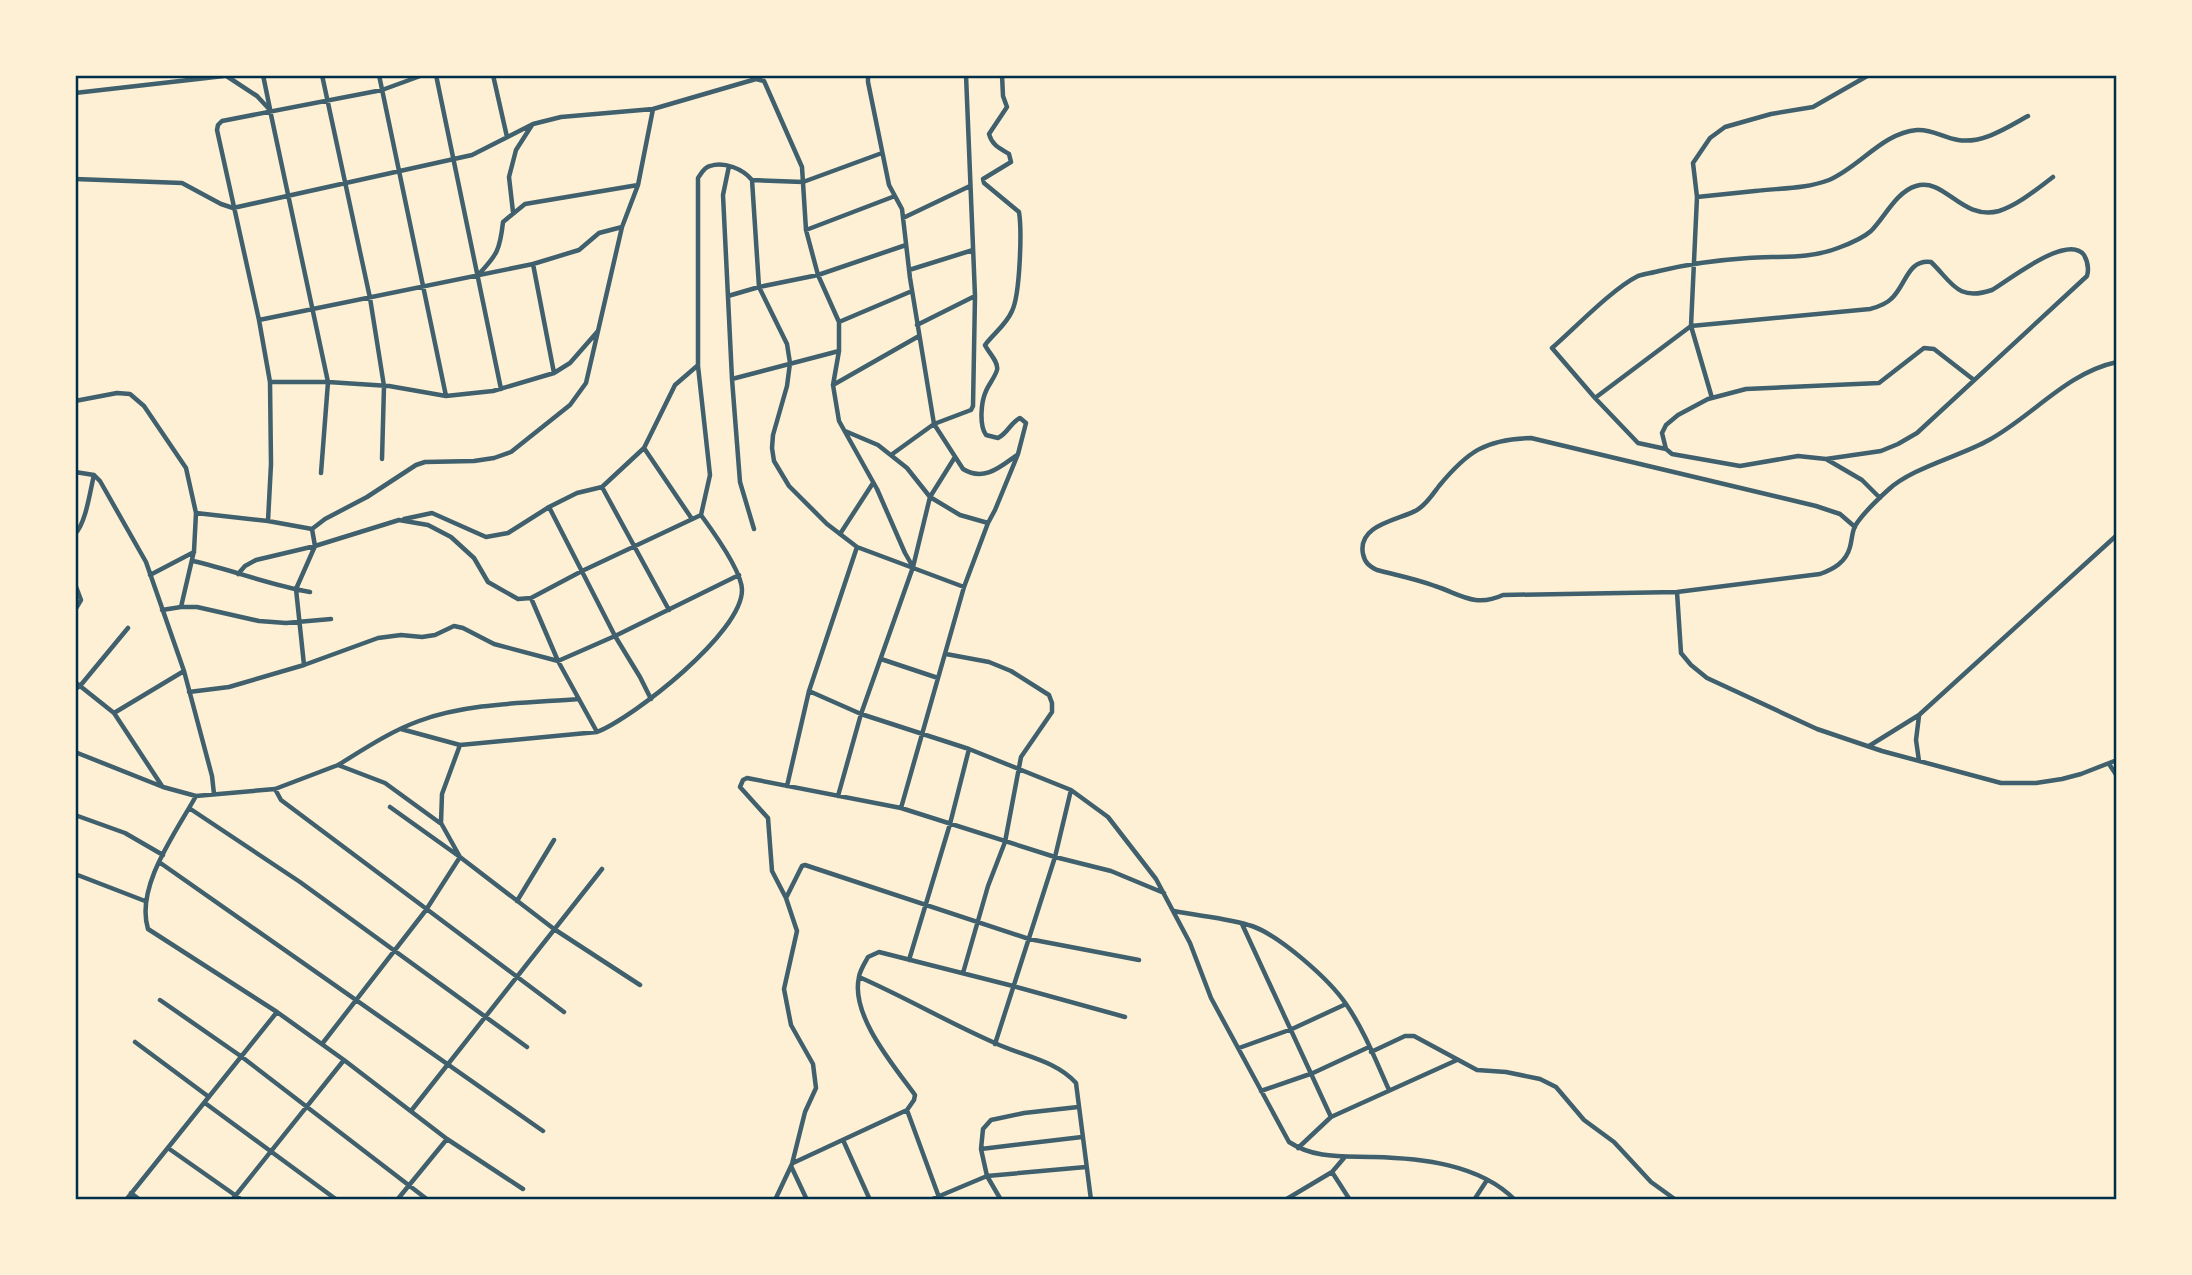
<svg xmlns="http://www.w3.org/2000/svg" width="2192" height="1275" font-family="'Asap Condensed',sans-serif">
  <rect width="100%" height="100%" fill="#fdf0d5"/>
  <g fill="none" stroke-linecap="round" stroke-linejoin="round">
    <!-- minor -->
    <path stroke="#3f606c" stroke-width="4.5" d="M225,75L257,96L270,110L328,382L321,473
      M263,75L270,109
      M322,75L370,298L384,386L382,459
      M379,75L446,396
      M436,75L501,389
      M493,75L507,137
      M868,75V82L889,185L902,209L910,278L934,424L963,469C984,482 1000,467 1017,455
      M75,93L224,76
      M729,166L723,195L732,379L740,482L754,529
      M75,179L182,183L221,204L233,208L472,155L533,124L561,117L653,109L756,79L764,81L802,167L806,230L818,275L839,322V351L833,385L839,421L877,489L905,553L913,567
      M752,180L803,182L882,153
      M1697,197C1716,195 1736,193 1755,191C1781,188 1805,189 1829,180C1860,167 1882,133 1917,130C1932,129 1944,138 1958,140C1983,144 2008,127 2028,116
      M513,212L509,177L516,150L532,125
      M903,218L970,186
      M806,230L895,196
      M533,264L554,373
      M909,270L973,250
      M478,275C497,255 500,250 503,222L525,204L638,185
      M728,296L759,287L818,275L906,245
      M259,320L533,264L579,250L599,233L622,227
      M839,322L912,291
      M917,325L975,296
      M732,379L839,351
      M270,382H328L389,386L446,396L493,391L554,373L570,363L598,331
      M833,385L919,336
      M1595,398L1691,326L1870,309C1877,307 1885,305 1891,299C1906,286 1907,259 1931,262C1952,282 1957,302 1992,290C2009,280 2068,233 2084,255C2088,262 2089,269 2087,276L1917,433L1898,444L1881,451L1826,459
      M1712,398L1691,326L1697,197L1693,163L1710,138L1725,127L1771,114L1813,107L1869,75
      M75,401L117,393L130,394L144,406L186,468L196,513L194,551L181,607
      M845,431L878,445L907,468L930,497L960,515L988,523
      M644,448L692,519
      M1666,449L1638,443L1595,398L1552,348C1575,328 1612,289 1638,276C1644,274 1652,273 1659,271C1688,264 1718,260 1748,258C1777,256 1811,259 1838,248C1849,244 1862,239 1871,231C1885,217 1896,192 1916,186C1945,177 1961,221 1999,211C2018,205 2037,189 2053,177
      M891,455L934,424L971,410L973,406L975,296L966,75
      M75,472L94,475L100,481L146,562L184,671L212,776L214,794
      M602,487L669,610
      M1880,498L1862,480L1826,459L1798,456L1740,466L1672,454L1666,449L1662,433L1666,425L1678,415L1708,399L1746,389L1879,383L1924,348L1934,349L1974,380
      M549,507L615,636L640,677L651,699
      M196,513L268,521L312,529
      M701,515L710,475L698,366V178C701,174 704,167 710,166C724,161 743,169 752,180L759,287L787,344L790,363L787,386L773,435L772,448L774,461L789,486L827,524L857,547L964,587
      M404,519L432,513L486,537L508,533L549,507L577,493L602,487L644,448L675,385L697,366
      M268,521L271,464L270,382L259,320L217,130L218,125L222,121L382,90L423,75
      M1855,527L1840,514L1816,506L1531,438C1485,439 1467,452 1439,486C1433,494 1426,505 1417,510C1400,520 1357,524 1363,554C1365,563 1369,566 1377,570C1396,575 1416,579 1435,586C1460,594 1475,608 1503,595L1677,592L1820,574C1834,569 1846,562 1850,547C1852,540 1852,532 1855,526C1863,513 1877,500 1888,490C1911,468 1961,456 1989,440C2033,416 2066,373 2117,362
      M312,529L325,519L367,497L416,465L425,462L474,461L494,458L511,452L570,405L586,383L622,227L638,185L653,109
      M75,534C86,523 90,491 94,475
      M840,534L873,483
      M193,561C233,570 269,585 310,592
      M238,574L245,566L256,560L315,546L399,520L428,525L451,537L474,558L488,582L518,599L531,598L582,571L701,515
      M150,575L194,552
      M75,584L81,600L75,610
      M1677,592L1681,653L1691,665L1707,678L1817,729L1882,751L2001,783H2036L2062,779L2081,774L2117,760
      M531,598L558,661L597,732
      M162,610L181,607H197L259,621L286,623L331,619
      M946,654L989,662L1011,671L1049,695L1052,703V712L1021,757L1005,842L988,886L963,973
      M881,659L938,678
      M304,665L296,589L315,546L312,529
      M75,682L114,713L162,786
      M75,689L80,686L128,628
      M809,691L861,714L969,749L1071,790L1108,817L1156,879L1190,943L1211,998L1289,1142C1315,1159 1342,1156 1373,1157C1420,1158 1480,1164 1515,1200
      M189,692L229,687L304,665L378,638L401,635L422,637L435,635L454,626L463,628L494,644L558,661L615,636L739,575
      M114,713L184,671
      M401,729L460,745
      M1869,746L1919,715L2117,535
      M75,752L163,787L196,796L275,789L338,765L385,783L440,823
      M1919,761L1916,740L1919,716
      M2109,764L2117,776
      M338,765C364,749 391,731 419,721C467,703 527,703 579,699
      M787,786L809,691L857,547
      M275,789L281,800L564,1012
      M196,796C176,832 135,887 148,929L277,1012L344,1060L447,1139L523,1189
      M838,796L861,714L913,567L930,497L955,457
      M189,808L300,882L527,1047
      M901,808L964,587L988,523L995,510L1018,454L1026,423L1020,418C1010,423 1008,433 998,438L986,435C979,425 981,402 986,391C989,384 995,377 997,370C999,362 988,352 985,345C994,333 1006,325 1012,311C1020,295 1022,231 1019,212L984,183L983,179L1011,162L1009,154C999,148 992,145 989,134L1007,107L1003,96L1002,75
      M75,815L125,833L163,855
      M159,862L543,1131
      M75,874L145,901
      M786,898L802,866L805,865L1029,939L1139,960
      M517,901L554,840
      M1174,911C1198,916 1229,918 1252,926C1280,936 1329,979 1346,1004C1364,1030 1376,1061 1389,1090
      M1242,924L1331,1117
      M909,960L950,824L969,749
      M859,977C905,997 949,1023 995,1043C1022,1056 1055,1060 1076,1083L1091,1200
      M640,985L554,929L460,857L441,823L442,794L460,745L597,732C634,717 742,633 742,590C742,572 712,530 701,515
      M160,1000L242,1057L428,1200
      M135,1042L209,1097
      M322,1044L426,910L460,857L390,807
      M995,1044L1055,857L1071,790
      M1239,1048L1292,1029L1346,1004
      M1371,1052L1405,1036H1414L1477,1070L1506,1072L1540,1079L1556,1087L1584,1120L1614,1142L1651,1182L1676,1200
      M1261,1091L1313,1073L1369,1047
      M205,1103L337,1200
      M907,1110L940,1200
      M411,1111L602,869
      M843,1140L870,1200
      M168,1148L242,1200
      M1298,1148L1331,1117L1457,1060
      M981,1149L1082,1137
      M793,1163L907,1110L914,1100L915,1095C894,1066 850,1015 859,977C860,970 865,963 868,957L879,952L1013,986L1125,1017
      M791,1166L807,1200
      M1332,1172L1350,1200
      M131,1193L140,1200
      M126,1200L277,1012
      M232,1200L344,1060
      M397,1200L447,1139
      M775,1200L792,1164L805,1112L816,1088L813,1064L791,1025L784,989L797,931L786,898L772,871L768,818L740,787L743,780L747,778L901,808L1055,857L1111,871L1164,893
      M930,1200L987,1176L1086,1167
      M1001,1200L987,1176L981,1149L983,1129L991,1120L1024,1113L1078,1107
      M1285,1200L1332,1172L1344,1158
      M1474,1200L1487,1180"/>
  </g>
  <!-- border -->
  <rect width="2192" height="1275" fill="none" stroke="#fdf0d5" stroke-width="154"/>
  <rect x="77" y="77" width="2038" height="1121" fill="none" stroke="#003049" stroke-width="2.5"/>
</svg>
